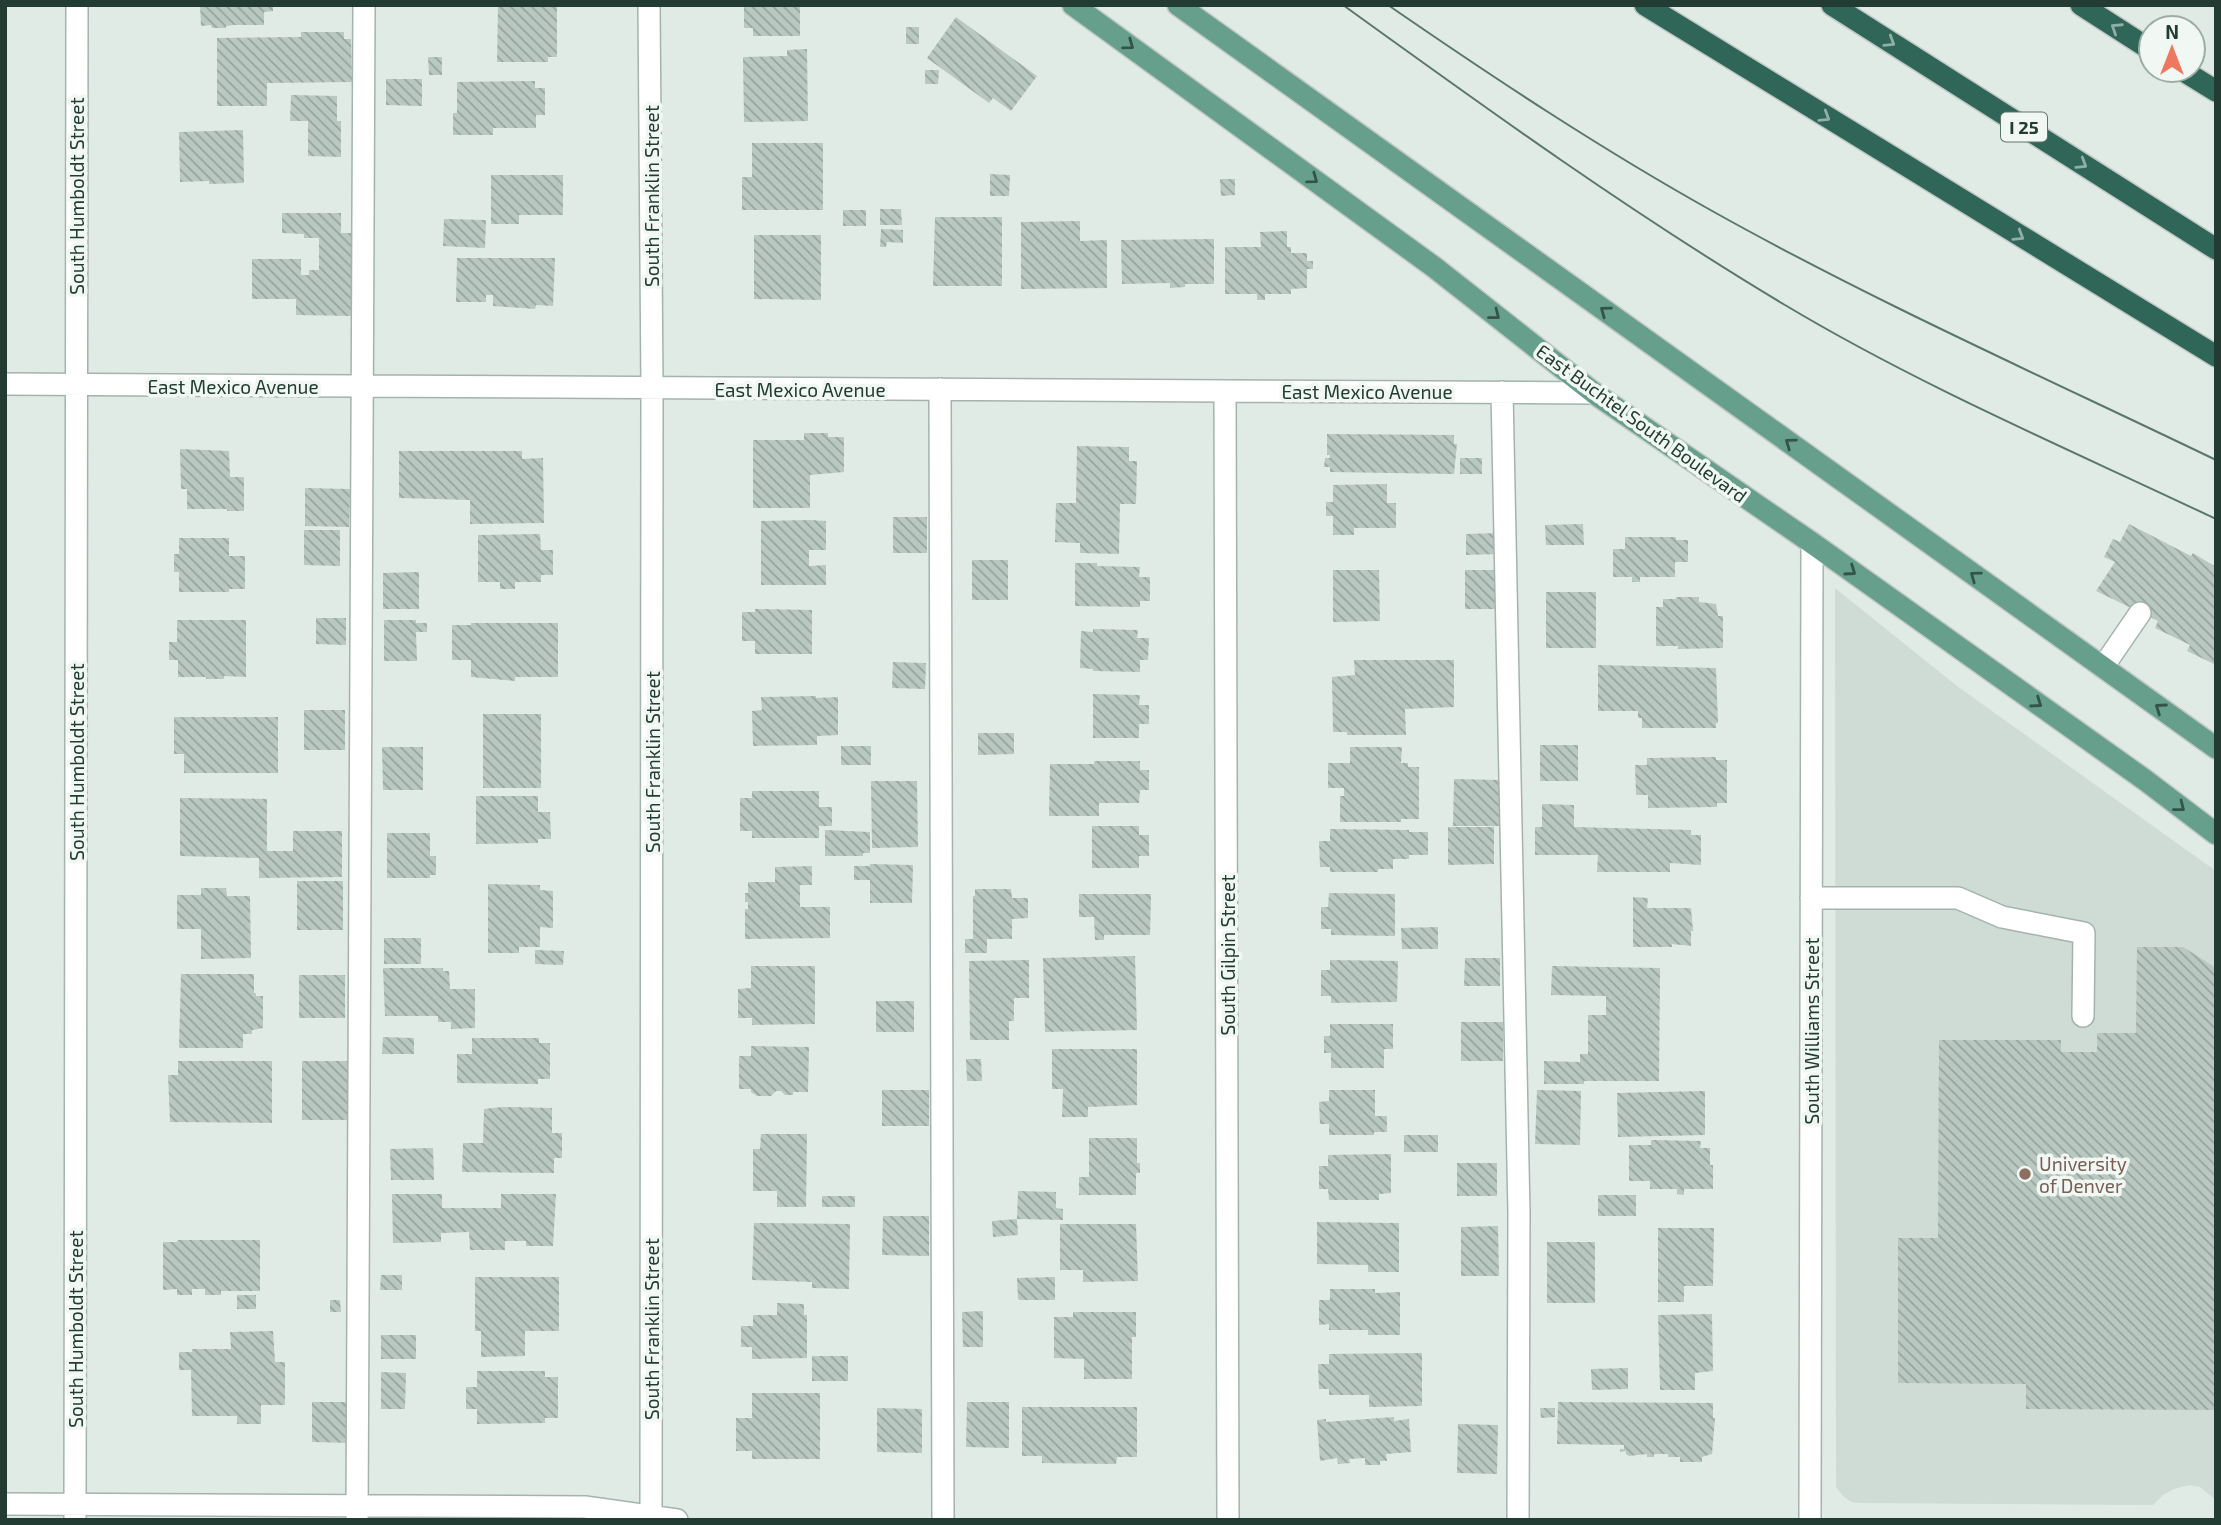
<svg xmlns="http://www.w3.org/2000/svg" width="2221" height="1525" font-family="'Exo 2',sans-serif">
  <defs>
    <pattern id="building-back-hatch" width="6" height="6" patternUnits="userSpaceOnUse" patternTransform="scale(1.75)"><rect width="6" height="6" fill="#b9c8c1"/><path d="M-1 5l2 2M0 0l6 6M5-1l2 2" fill="none" stroke="#96a49d"/></pattern>
  </defs>
  <rect width="100%" height="100%" fill="#e1ebe6"/>
  <!-- built -->
  <path fill="#cfdbd5" d="M1835,588L1957,686L2216,871V1500L2200,1487L2189,1485L2174,1489L2163,1495L2153,1505H2147L1860,1503L1851,1502L1843,1496L1836,1487Z"/>
  <!-- building -->
  <path fill="url(#building-back-hatch)" d="M200,5H273V11L264,12V25H234L226,26V28H212L211,25L201,26Z
    M498,5H557V57H548V62H497Z
    M744,5H800V36H753V28H744Z
    M956,17L1037,76L1011,111L993,98L989,103L927,58Z
    M906,27H919V44H906Z
    M301,32H344V39H351L352,82L267,83V106H217V38L301,37Z
    M807,49L808,121L744,122L743,57L787,56V50Z
    M428,57H442V75H429Z
    M925,70H939L938,84H925Z
    M386,79H422V106L386,105Z
    M535,81V88H545V115H536V128H493V135H453V113H457V82Z
    M291,95L337,96V121H341V157L308,156V121H290Z
    M243,130L244,183L209,184V181L180,182L179,132Z
    M752,143H823V210H742V177H752Z
    M990,174L1010,175L1009,196H990Z
    M491,175H563V215H519V224H491Z
    M1220,179H1235V195L1221,196Z
    M880,209H901L902,225H880Z
    M843,210H866V226H843Z
    M282,213H341V233H353V316L296,315V299H252V259H301V275H309V270H319V238H304V234L282,233Z
    M935,217H1002V286H933Z
    M444,219L486,220L485,248L443,246Z
    M1080,221V241L1107,240V288L1021,289V222Z
    M881,229L903,230V243L887,242L886,247H880Z
    M1287,231V247H1291V253H1307V261H1313V269H1307V288L1291,289V294H1265V300H1257V294H1225V247H1261L1260,232Z
    M754,235H821V300L754,299Z
    M1214,239V284H1185V287L1170,288V283L1122,284L1121,240Z
    M457,258H555L553,306L536,305L535,309L493,306V295H486V302H456Z
    M804,433H828V437H844V472L810,475V508H753V440H804Z
    M1327,434L1454,435V444H1457L1454,474L1330,472V467H1324L1325,458H1330V455H1327Z
    M1077,446L1129,447V461H1137L1136,504H1120L1119,554L1080,553V543L1055,542L1056,503H1076Z
    M180,449L229,451L230,477H244V511H227V509H187V489H181Z
    M399,451H522V459L543,458L544,523L470,524V500L399,498Z
    M1460,458H1482V474H1460Z
    M1387,484V503H1396V528H1354V535H1333V516H1326V502H1333V485Z
    M305,488L350,489L349,527L305,526Z
    M893,517H927V553H893Z
    M810,520L826,521V550H809V566L826,565V585H761V521Z
    M1583,524L1584,545H1546L1545,525Z
    M2129,524L2191,556L2193,553L2216,567V665L2187,651L2190,645L2155,628L2158,621L2096,591L2115,562L2104,557L2113,539L2120,542Z
    M304,530H340V566L304,565Z
    M1498,533L1499,554L1466,555V534Z
    M540,534L541,550H553V575H541V582H515V589H500V582H478V535Z
    M1625,537H1676V540H1688V562H1675V577H1640V582H1632V577H1613V549H1625Z
    M179,538H229V556H245V589H229V592H179V572H174V554H179Z
    M972,560H1008V600H972Z
    M1075,563H1097V566L1140,567L1139,577H1150V601H1140V607L1075,606Z
    M1333,570H1379L1380,621L1333,622Z
    M1465,570H1499V609H1465Z
    M419,572V609H383V573Z
    M1546,592H1596V648H1546Z
    M1676,597H1699V602L1716,604L1718,616H1723V648L1678,649V646H1656V607H1663V599H1676Z
    M755,609L812,610V654H755V641H742V612H755Z
    M316,618H346V645L316,644Z
    M177,620H246V677L224,676V679H206V677H178V660H169V642H177Z
    M384,620H416V623H427V632H416L417,661H384Z
    M471,623H558V677H515V681L471,677V660H452V625H471Z
    M1093,629L1138,630L1137,638H1149L1148,660H1140V672L1093,671V669L1080,668L1081,631L1093,632Z
    M1354,660H1454V707L1405,709L1406,735H1347V732H1333L1332,677L1355,675Z
    M893,662L926,663L925,689L892,688Z
    M1598,665L1716,668L1718,723H1716V728H1642V718H1638V711H1598Z
    M1093,694L1140,695L1139,705H1149V724H1139V738H1093Z
    M816,696V698L838,697V735L817,736V745L753,746L752,711L762,710L761,697Z
    M304,710H345V750H304Z
    M483,714H541V788H483Z
    M174,717H278V773H184V754H174Z
    M978,733H1014V754L978,755Z
    M1540,745H1578V781H1540Z
    M841,746H871V765H841Z
    M382,747H423V790H383Z
    M1350,747H1402L1401,763H1408V767H1419V819H1401V822H1340V796H1344V788H1328V763H1350Z
    M1716,757V760H1727V803H1717V807L1648,808V795H1636L1635,765H1647V758Z
    M1094,761H1140V770H1149V790H1140L1139,803H1099V816H1049L1050,764H1094Z
    M1454,779L1500,780V826H1453Z
    M871,781H917L918,847L872,848Z
    M752,791H819V807H832V826H819V838H752V831H740V798H752Z
    M476,796H538V812H550L551,839H538V843L476,844Z
    M180,798L267,799V851H293V831H342V877L259,878V858L180,856Z
    M1542,804L1574,805V827L1691,830V835H1701V865L1670,863V872H1597L1598,855H1535V827H1542Z
    M1092,826H1139V835H1149V856H1139V868H1092Z
    M1448,827H1494V864L1448,865Z
    M1330,829L1409,830V832H1428V855H1409V859H1393V869H1378V872H1330V867H1320L1319,841H1330Z
    M825,830L870,832V853H863V856H825Z
    M387,833H430V856H436V875H430V878H387Z
    M870,864L913,865L912,903H870V880H854V866H870Z
    M812,866V885H800V907H830V938L745,939V909H748V902H745V893H748V882H775V867Z
    M297,881H343V930H297Z
    M488,884L540,885V890L553,891V928L540,927V947H519V953H488Z
    M201,888H226L227,896H250L251,958L201,959V929H177V895H201Z
    M975,889H1011L1012,898H1028V918L1012,919V939H987V953H965V939H973V896H975Z
    M1329,893L1395,894V936L1331,935V929H1321V907H1328Z
    M1079,894H1151L1150,935H1104V940H1095L1094,917H1079Z
    M1633,897L1648,898L1647,908H1691L1693,931H1691V946L1672,944V947H1633Z
    M1438,927V949H1402L1401,928Z
    M384,938H421V964H384Z
    M2137,947H2183L2216,968V1410L2026,1409V1384L1898,1383V1238H1938L1939,1040H2061V1052H2097V1033H2136Z
    M535,950L564,951L563,965L535,964Z
    M1135,956L1137,1030L1045,1032L1043,958Z
    M1465,958H1500V986H1464Z
    M1029,960V998H1014V1021H1009V1040H970L969,961Z
    M1330,960L1398,961L1397,1002L1331,1003V996H1321V970H1330Z
    M751,966H815V1024L752,1025V1018H738V989L751,988Z
    M1552,966L1660,968L1659,1081H1584V1084H1544V1061L1580,1062V1054H1588V1015H1606V996L1551,995Z
    M383,968H443V971H449L450,989H475V1028L451,1029V1022H438V1016H385Z
    M181,974H254V993H256V996H263V1028L252,1030V1034H243V1048H179Z
    M299,975H345V1018H299Z
    M876,1001H914V1032H876Z
    M1461,1022H1503V1061H1461Z
    M1330,1024H1393V1049H1384V1068H1331V1053H1324V1036H1330Z
    M383,1037L414,1038V1054H382Z
    M472,1038H539V1043H550V1079H538V1084L457,1083V1054H472Z
    M751,1046L809,1047L808,1092H793V1095H785L781,1091H776L771,1096H757L751,1092V1089H739V1056H751Z
    M1052,1049H1137V1105L1088,1107V1117H1062L1063,1089H1052Z
    M966,1059H981L982,1081H967Z
    M178,1061H272V1123L170,1122L168,1075H178Z
    M302,1061H348V1120H302Z
    M882,1090H929V1126H882Z
    M1329,1090H1375V1116H1387V1132H1374V1135H1329V1124H1320L1319,1102L1329,1101Z
    M1537,1090L1581,1091L1580,1145L1535,1144Z
    M1705,1091V1135L1618,1137L1617,1093Z
    M502,1107L552,1108V1133H562V1158H554V1173L462,1172L463,1143H483L484,1109Z
    M761,1134H807L806,1207H777V1191H753V1149H760Z
    M1404,1135H1438V1152H1404Z
    M1089,1138H1137V1163H1140V1173H1136V1195H1079V1177H1089Z
    M1651,1140L1701,1141L1700,1148H1710V1165H1713V1189H1684V1195L1677,1194V1189H1650V1181H1629V1145H1651Z
    M433,1148L434,1180H391L390,1149Z
    M1391,1154V1193L1379,1194V1200H1329L1328,1189H1319V1166H1328V1155Z
    M1457,1163H1497V1196H1457Z
    M1018,1191L1056,1192V1208L1063,1209V1220L1017,1219L1018,1235L993,1237L992,1221L1017,1219Z
    M392,1194H442V1208H501V1194H556L553,1246H526V1241H505V1250H470L469,1232L441,1233V1242L393,1243Z
    M1598,1195H1636V1216H1598Z
    M822,1196H855V1207H822Z
    M883,1216H929V1256L882,1255Z
    M1317,1222L1399,1223V1272H1368V1265L1317,1264Z
    M754,1223L850,1224L849,1289L812,1288V1282L752,1280Z
    M1060,1224H1136L1138,1281L1083,1282V1270H1060Z
    M1498,1226L1499,1276H1461V1227Z
    M1658,1228H1714L1713,1286H1684V1302H1658Z
    M177,1240H260V1291H221V1295H205V1289H192V1295H177V1289L163,1290V1242H177Z
    M1547,1242H1595V1303H1547Z
    M381,1275H402V1290H380Z
    M475,1277H559V1331H525V1356L481,1357V1331H475Z
    M1055,1277V1300H1019L1018,1298L1017,1278Z
    M1330,1289H1375V1293L1400,1292V1335H1368V1330H1329V1324L1319,1325V1300H1330Z
    M237,1295H256V1309H237Z
    M330,1300H340L341,1312H330Z
    M777,1303L804,1304V1315H807V1358L752,1359V1347H741V1326H753V1315H777Z
    M983,1311V1347H963L962,1312Z
    M1073,1312H1136V1337H1132V1379H1084V1359L1054,1358V1317H1073Z
    M1712,1314L1713,1371L1695,1373V1390H1660L1658,1315Z
    M273,1331L275,1362H285V1405H261V1424H237V1416H192L191,1370H179V1352H192V1349H231L230,1332Z
    M381,1335H416V1359H381Z
    M1422,1353V1406L1369,1407V1395H1329V1389H1319L1318,1364H1329V1354Z
    M812,1356H848V1381H812Z
    M1628,1368V1389L1592,1390L1591,1369Z
    M477,1371H545V1377H558V1418H545V1423L477,1424V1409H466V1387H477Z
    M381,1372L406,1373L405,1409H381Z
    M752,1393H820V1459H752V1451H736V1418H752Z
    M312,1402H353L352,1443L312,1442Z
    M967,1402H1009V1448L966,1447Z
    M1558,1402L1713,1403V1418H1715L1712,1454L1702,1457V1462H1680V1457H1668V1454H1654V1457H1647V1454L1629,1456L1626,1454V1451L1620,1452V1449H1624V1445L1557,1444Z
    M1022,1407H1137V1457H1117L1116,1464L1042,1463V1456H1022Z
    M877,1408L922,1409V1453L877,1452Z
    M1540,1408H1555V1417L1541,1418Z
    M1394,1417V1421L1409,1419L1411,1452L1386,1454L1387,1461H1380V1465H1365V1458L1349,1459L1350,1463L1338,1464L1337,1458L1320,1461L1317,1420L1326,1419V1422Z
    M1458,1424L1498,1425L1497,1474L1457,1473Z"/>
  <g fill="none" stroke-linecap="round" stroke-linejoin="round">
    <!-- minor casing -->
    <g stroke="#a4b3ad" stroke-width="24">
      <path id="minor" d="M649,5L652,388L651,1520
        M5,384L1594,393
        M940,389L943,1520
        M1225,391L1228,1520
        M1502,392L1519,1213L1518,1520
        M2103,667L2140,613
        M1811,898H1958L2002,917L2084,933L2083,1016
        M5,1504L585,1507L677,1520
        M75,1520L77,5
        M357,1520L364,5
        M1810,1520L1812,543"/>
    </g>
    <!-- major casing -->
    <g stroke="#c1c8c6" stroke-width="24">
      <path id="major" d="M1073,5L1434,267L1594,393L1812,543L2145,780L2216,834
        M1178,5L2216,748"/>
    </g>
    <!-- highway casing -->
    <g stroke="#c1c8c6" stroke-width="24">
      <path id="highway" d="M1645,5L2216,356
        M1832,5L2216,249
        M2081,5L2151,50
        M2182,70L2216,91"/>
    </g>
    <!-- minor -->
    <use href="#minor" stroke="#fff" stroke-width="21"/>
    <!-- major -->
    <use href="#major" stroke="#679f8d" stroke-width="21"/>
    <!-- highway -->
    <use href="#highway" stroke="#2f6657" stroke-width="21"/>
    <!-- tram -->
    <path stroke="#5c766e" stroke-width="2" d="M1343,5C1487,109 1631,213 1785,305C1922,387 2071,450 2216,519
      M1388,5C1494,78 1601,149 1714,212C1877,303 2048,379 2216,460"/>
  </g>
  <!-- one-way arrows -->
  <defs><path id="oneway-chevron" d="M-2-3.5L2.5 0L-2 3.5" fill="none" stroke-width="1.6" stroke-linecap="round" stroke-linejoin="round" transform="scale(1.75)"/></defs>
  <g stroke="#90afa6">
    <use href="#oneway-chevron" transform="translate(2116 28) rotate(-147)"/>
    <use href="#oneway-chevron" transform="translate(1890 42) rotate(32)"/>
    <use href="#oneway-chevron" transform="translate(1825 117) rotate(32)"/>
    <use href="#oneway-chevron" transform="translate(2082 164) rotate(32)"/>
    <use href="#oneway-chevron" transform="translate(2019 236) rotate(32)"/>
  </g>
  <g stroke="#33544a">
    <use href="#oneway-chevron" transform="translate(1129 45) rotate(36)"/>
    <use href="#oneway-chevron" transform="translate(1313 179) rotate(36)"/>
    <use href="#oneway-chevron" transform="translate(1605 311) rotate(-144)"/>
    <use href="#oneway-chevron" transform="translate(1495 315) rotate(38)"/>
    <use href="#oneway-chevron" transform="translate(1790 443) rotate(-144)"/>
    <use href="#oneway-chevron" transform="translate(1851 571) rotate(35)"/>
    <use href="#oneway-chevron" transform="translate(1975 576) rotate(-144)"/>
    <use href="#oneway-chevron" transform="translate(2037 703) rotate(35)"/>
    <use href="#oneway-chevron" transform="translate(2160 708) rotate(-145)"/>
    <use href="#oneway-chevron" transform="translate(2180 807) rotate(38)"/>
  </g>
  <!-- markers -->
  <circle fill="#8d6e63" stroke="#f1f8f4" stroke-width="2.5" cx="2025" cy="1174" r="7"/>
  <g text-anchor="middle" dominant-baseline="central" stroke-width="7" stroke-linejoin="round" paint-order="stroke">
    <!-- shield labels -->
    <rect fill="#f1f8f4" stroke="#60746d" stroke-width="2" x="2001" y="112.5" width="46" height="29" rx="5"/>
    <g font-size="18" font-weight="bold" fill="#223b33">
      <text x="2024" y="127">I 25</text>
    </g>
    <!-- street labels -->
    <g font-size="19" fill="#223b33" stroke="#f1f8f4">
      <text transform="translate(76 196) rotate(-90)">South Humboldt Street</text>
      <text transform="translate(651 196) rotate(-90)">South Franklin Street</text>
      <text x="233" y="386">East Mexico Avenue</text>
      <text x="800" y="389">East Mexico Avenue</text>
      <text x="1367" y="391">East Mexico Avenue</text>
      <text transform="translate(1642 423) rotate(36)">East Buchtel South Boulevard</text>
      <text transform="translate(76 762) rotate(-90)">South Humboldt Street</text>
      <text transform="translate(652 762) rotate(-90)">South Franklin Street</text>
      <text transform="translate(1227 955) rotate(-90)">South Gilpin Street</text>
      <text transform="translate(1811 1031) rotate(-90)">South Williams Street</text>
      <text transform="translate(75 1329) rotate(-90)">South Humboldt Street</text>
      <text transform="translate(651 1329) rotate(-90)">South Franklin Street</text>
    </g>
    <!-- education labels -->
    <g font-size="19" fill="#785e54" stroke="#f1f8f4" text-anchor="start">
      <text x="2039" y="1163">University<tspan x="2039" dy="22">of Denver</tspan></text>
    </g>
  </g>
  <!-- border -->
  <rect width="2221" height="1525" fill="none" stroke="#223b33" stroke-width="14"/>
  <!-- north arrow -->
  <g transform="translate(2172 49)"><circle r="33" fill="#f1f8f4" stroke="#9eaca7" stroke-width="2"/>
  <path d="M0-5L12 26L0 18L-12 26Z" fill="#ed785d"/>
  <text y="-10" font-size="19" font-weight="bold" text-anchor="middle" fill="#223b33">N</text>
  </g>
</svg>
